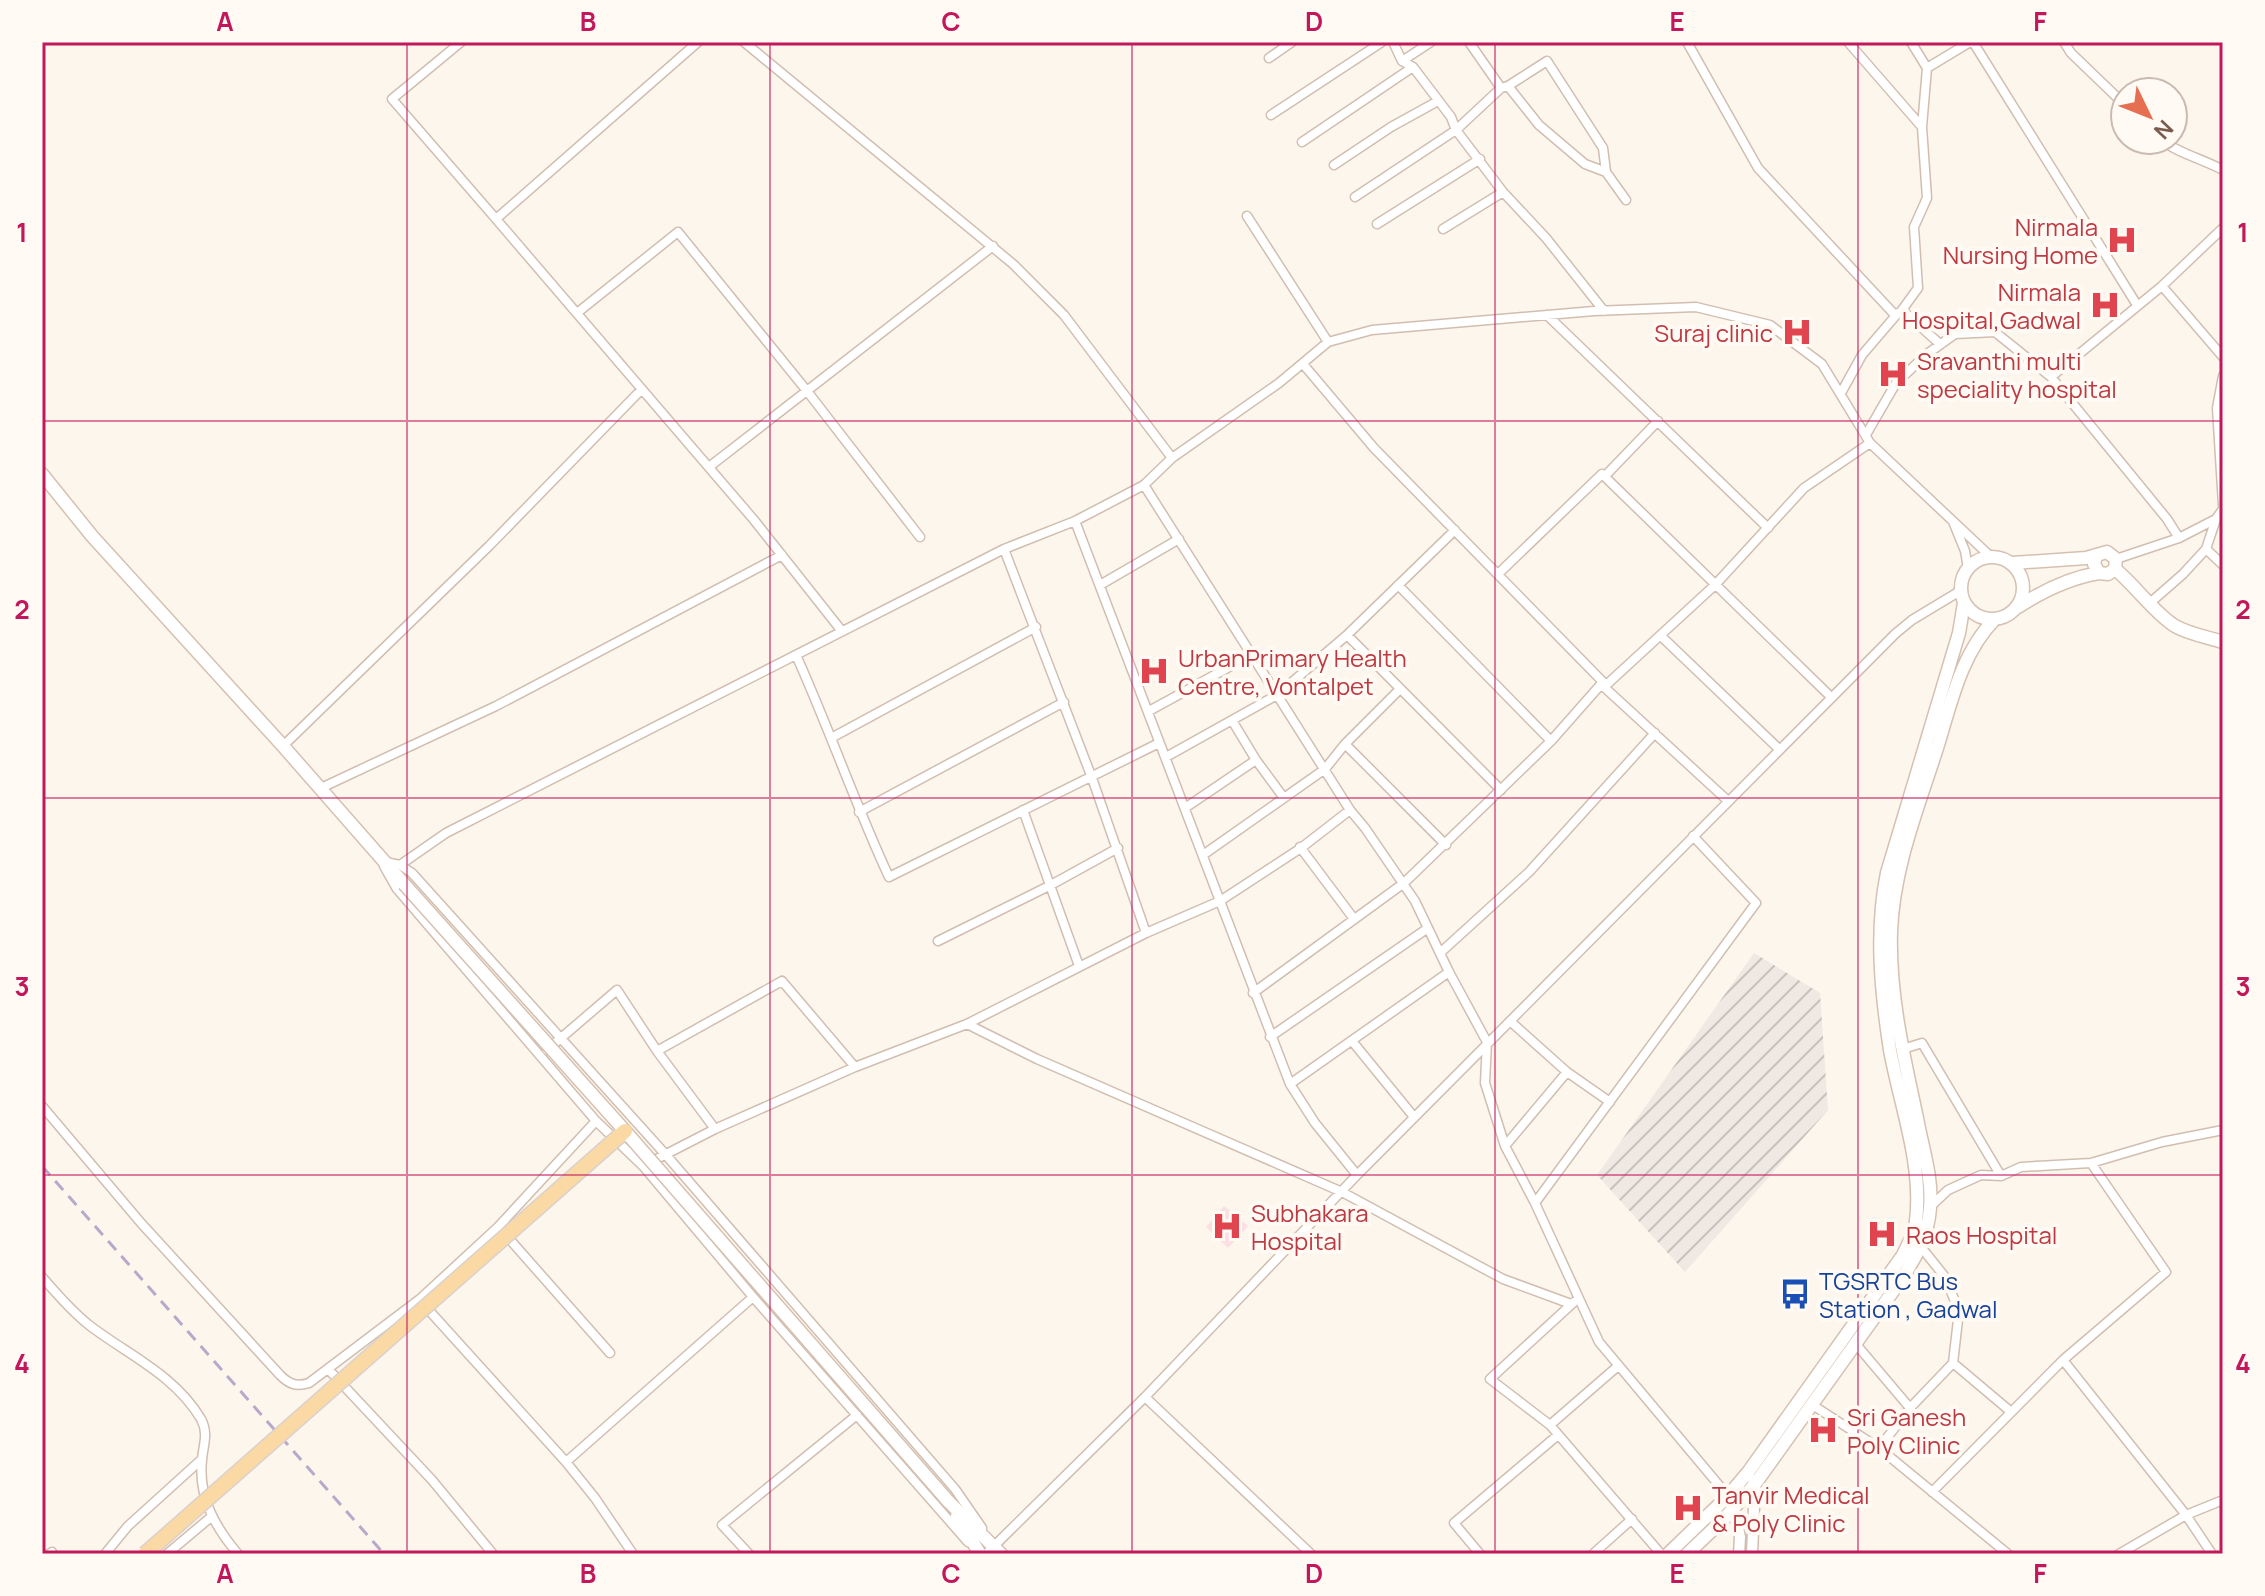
<svg xmlns="http://www.w3.org/2000/svg" width="2265" height="1596" font-family="Manrope,sans-serif">
  <defs>
    <pattern id="industrial-furrows" width="10" height="10" patternUnits="userSpaceOnUse" patternTransform="scale(2)"><rect width="10" height="10" fill="#efe9e4"/><path d="M-1 1l2-2M0 10L10 0M9 11l2-2" fill="none" stroke="#c7c0bb"/></pattern>
  </defs>
  <rect width="100%" height="100%" fill="#fdf6ec"/>
  <!-- industrial -->
  <path fill="url(#industrial-furrows)" d="M1754,953L1820,993L1828,1110L1685,1272L1597,1175Z"/>
  <!-- medical -->
  <path fill="#fbdfe3" d="M1224,1206L1248,1226L1228,1248L1206,1227Z"/>
  <g fill="none" stroke-linecap="round" stroke-linejoin="round">
    <!-- minor casing -->
    <g stroke="#d1beb0" stroke-width="11">
      <path id="minor" d="M461,42L392,99L496,219
        M698,42L496,219L754,520L841,630
        M1393,42L1402,61L1413,67L1451,117L1456,130L1503,192L1546,238L1604,311
        M1687,42L1758,168L1895,315
        M1848,42L1922,127
        M1911,42L1927,68
        M1973,42L2137,305
        M2064,42L2071,53L2125,105
        M1269,58L1292,42
        M1402,61L1431,42
        M1508,86L1547,61L1603,148L1606,172
        M1501,88L1508,86L1539,125L1585,164L1606,172L1626,200
        M1271,115L1382,42
        M2162,140C2175,152 2205,160 2223,170
        M1302,142L1413,67
        M1334,165L1391,127L1438,101
        M1355,197L1456,130L1501,88L1469,42
        M1247,216L1328,342
        M1377,224L1480,159
        M1443,229L1503,192
        M2162,286L2223,228
        M577,313L678,232L807,391L920,537
        M1547,315L1768,528
        M1940,344L1902,310L1918,288L1914,227L1927,198L1922,127L1927,68L1970,42
        M1303,364L1374,448L1603,682L1604,687L1727,800
        M2223,376L2217,408L2223,505
        M2051,377L2162,286L2223,357
        M1841,393L1862,355L1898,313
        M1867,433L1896,383L1927,354L1955,334L1995,332L2051,377L2167,519L2179,538L2116,559
        M1172,458L1279,383L1328,342L1372,330L1594,311L1696,307L1770,325L1822,364L1870,443L1990,556
        M709,467L993,246
        M1605,476L1658,421
        M1144,485L1350,810L1365,828L1415,901L1449,972L1487,1042L1485,1083L1505,1146L1535,1203L1599,1342L1728,1496
        M2216,519L2206,549L2223,565
        M1954,524L1965,551L1968,568
        M1455,530L1347,635L1501,790
        M2179,538L2216,519L2223,509
        M1004,549L1092,778L1146,933
        M1498,574L1602,474L1831,697
        M1100,585L1179,539
        M1398,585L1551,741
        M2151,602L2183,574L2206,549
        M1662,637L1779,749
        M796,655C829,728 855,804 889,877L1159,743
        M1604,687L1715,585L1804,488L1870,443
        M1149,711L1251,655
        M1233,722L1256,760L1284,798
        M833,737L1036,627
        M1345,744L1446,845
        M283,746L489,546L642,389
        M1166,757L1277,695L1347,635
        M321,788L496,706L782,555
        M1185,808L1256,760
        M1023,810L1079,966
        M1350,810L1301,848L1220,901L1290,1084L1315,1123L1357,1175L1895,634L1912,620L1960,591
        M859,812L1064,702
        M1300,847L1354,919
        M1203,855L1325,769L1345,744L1400,689
        M385,862L400,865L446,833L1004,549L1075,521L1144,485L1172,458L1064,315L1013,264L744,42
        M400,865L412,873L666,1155L955,1489L982,1528
        M384,866L397,889L596,1121L643,1166L753,1297L968,1542
        M938,941L1049,886L1118,848
        M1440,953L1529,872L1655,733
        M1253,993L1404,883L1551,741L1603,682
        M1510,1021L1567,1072L1610,1102
        M967,1024L1037,1059L1342,1192L1503,1279L1571,1304
        M1270,1037L1428,928
        M1352,1041L1414,1117
        M1903,1049L1922,1043L2001,1176
        M547,1050L617,990L657,1051L715,1129
        M657,1051L782,981L855,1067
        M1290,1084L1449,972
        M42,1106L141,1223L280,1375C289,1384 296,1387 309,1383L420,1299L498,1227L596,1121
        M1505,1146L1567,1072
        M643,1166L715,1129L855,1067L967,1024L1146,933L1220,901L1075,521
        M1535,1203L1756,903L1693,836
        M1931,1206L1948,1190L1981,1175L2001,1176L2021,1167L2091,1163L2162,1142L2223,1130
        M504,1233L610,1353
        M1921,1247L1945,1277L1959,1311L1953,1363
        M42,1277C57,1294 71,1311 89,1325C128,1355 175,1375 201,1419C209,1434 203,1445 202,1460C198,1497 215,1527 238,1554
        M1574,1302L1490,1379L1550,1425L1661,1554
        M425,1306L566,1462L753,1297
        M1855,1343L1910,1408
        M2063,1360L2166,1272L2091,1163
        M328,1369L432,1480L493,1554
        M1145,1397L1311,1554
        M1811,1404L1879,1448L2008,1554
        M1550,1425L1618,1366
        M1879,1448L1910,1408L1953,1363L2010,1411
        M566,1462L595,1498L633,1554
        M1932,1492L2063,1360L2186,1515L2119,1554
        M49,1554L52,1552
        M105,1554L128,1526L202,1459
        M167,1554L211,1517
        M749,1554L722,1525L857,1415
        M986,1554L1145,1397L1357,1175
        M1480,1554L1454,1523L1558,1435
        M1593,1554L1632,1519
        M2212,1554L2186,1515L2223,1500"/>
    </g>
    <!-- tertiary casing -->
    <g stroke="#d1beb0" stroke-width="13">
      <path id="tertiary" d="M1733,1505L1740,1537L1739,1554
        M1752,1554L1755,1484L1753,1480"/>
    </g>
    <!-- secondary casing -->
    <g stroke="#d6c0b0" stroke-width="15">
      <path id="secondary" d="M42,474L92,536L283,746L404,884
        M1961 588a31 31 0 1 1 62 0a31 31 0 1 1-62 0Z
        M2012,563L2086,558L2107,552L2116,559L2115,569L2108,574L2099,573L2094,564L2096,556
        M2115,569C2136,586 2153,612 2175,626C2189,634 2207,637 2223,642
        M2018,607C2044,590 2069,578 2099,573
        M948,1501L1001,1554
        M957,1516L980,1554
        M1668,1554L1728,1496L1749,1471L1903,1255C1908,1244 1915,1233 1916,1221C1923,1164 1900,1105 1890,1050C1881,992 1875,931 1887,873L1959,633L1964,603
        M1687,1554L1723,1520L1755,1484L1901,1280C1916,1257 1928,1236 1930,1208C1933,1178 1922,1147 1917,1118C1904,1058 1889,994 1891,932C1893,868 1919,805 1938,745C1951,702 1962,652 1995,619"/>
    </g>
    <!-- minor -->
    <use href="#minor" stroke="#fff" stroke-width="8"/>
    <!-- tertiary -->
    <use href="#tertiary" stroke="#fff" stroke-width="10"/>
    <!-- secondary -->
    <use href="#secondary" stroke="#fff" stroke-width="12"/>
    <!-- rail -->
    <path stroke="#b9a8c9" stroke-width="3" stroke-dasharray="12 8" stroke-linecap="butt" d="M42,1166L384,1554"/>
    <!-- secondary-bridge casing -->
    <g stroke="#d6c0b0" stroke-width="15" stroke-linecap="butt">
      <path id="secondary-bridge" d="M404,884L625,1131L948,1501"/>
    </g>
    <!-- primary-bridge casing -->
    <g stroke="#dad1cd" stroke-width="17" stroke-linecap="butt">
      <path id="primary-bridge" d="M145,1554L625,1131"/>
    </g>
    <!-- secondary-bridge -->
    <use href="#secondary-bridge" stroke="#fff" stroke-width="12"/>
    <!-- primary-bridge -->
    <use href="#primary-bridge" stroke="#fbd9a5" stroke-width="14"/>
  </g>
  <!-- grid -->
  <path fill="none" stroke="#c2185b" stroke-width="2" stroke-opacity="0.55" d="M407,42V1554M770,42V1554M1132,42V1554M1495,42V1554M1858,42V1554M42,421H2223M42,798H2223M42,1175H2223"/>
  <!-- icons -->
  <defs>
    <g id="hospital-bare" transform="scale(2.4)"><path d="M-5-5h3v3.5h4V-5h3V5h-3V1.5h-4V5h-3Z" fill="#e0444e" stroke="#fffaf3" stroke-width="2.5" paint-order="stroke"/></g>
    <g id="bus-bare" transform="scale(2.4)"><path d="M-5-6H5V4H4V6H2V4H-2V6H-4V4H-5ZM-3.5-4V0h7V-4ZM-3.5 1.2v1.5H-2V1.2ZM2 1.2v1.5H3.5V1.2Z" fill="#1a4fb4" stroke="#fffaf3" stroke-width="2.5" paint-order="stroke"/></g>
  </defs>
  <g fill-rule="evenodd">
    <use href="#hospital-bare" x="2122" y="240"/>
    <use href="#hospital-bare" x="2105" y="305"/>
    <use href="#hospital-bare" x="1797" y="332"/>
    <use href="#hospital-bare" x="1893" y="374"/>
    <use href="#hospital-bare" x="1154" y="671"/>
    <use href="#hospital-bare" x="1227" y="1226"/>
    <use href="#hospital-bare" x="1882" y="1234"/>
    <use href="#bus-bare" x="1795" y="1294"/>
    <use href="#hospital-bare" x="1823" y="1430"/>
    <use href="#hospital-bare" x="1688" y="1508"/>
  </g>
  <g text-anchor="middle" dominant-baseline="central" stroke-width="8" stroke-linejoin="round" paint-order="stroke">
    <!-- health labels -->
    <g font-size="24" fill="#be3a42" stroke="#fffaf3" text-anchor="start">
      <text x="2098" y="226" text-anchor="end">Nirmala<tspan x="2098" dy="28">Nursing Home</tspan></text>
      <text x="2081" y="291" text-anchor="end">Nirmala<tspan x="2081" dy="28">Hospital,Gadwal</tspan></text>
      <text x="1773" y="332" text-anchor="end">Suraj clinic</text>
      <text x="1917" y="360">Sravanthi multi<tspan x="1917" dy="28">speciality hospital</tspan></text>
      <text x="1178" y="657">UrbanPrimary Health<tspan x="1178" dy="28">Centre, Vontalpet</tspan></text>
      <text x="1251" y="1212">Subhakara<tspan x="1251" dy="28">Hospital</tspan></text>
      <text x="1906" y="1234">Raos Hospital</text>
      <text x="1847" y="1416">Sri Ganesh<tspan x="1847" dy="28">Poly Clinic</tspan></text>
      <text x="1712" y="1494">Tanvir Medical<tspan x="1712" dy="28">&amp; Poly Clinic</tspan></text>
    </g>
    <!-- transit labels -->
    <g font-size="24" fill="#164399" stroke="#fffaf3" text-anchor="start">
      <text x="1819" y="1280">TGSRTC Bus<tspan x="1819" dy="28">Station , Gadwal</tspan></text>
    </g>
  </g>
  <!-- border -->
  <rect width="2265" height="1596" fill="none" stroke="#fffaf3" stroke-width="88"/>
  <!-- north arrow -->
  <g transform="translate(2149 116) rotate(133)"><circle r="38" fill="#fffaf3" stroke="#cabbb1" stroke-width="2"/>
  <path d="M0-6L14 30L0 20L-14 30Z" fill="#e76f51"/>
  <text y="-12" font-size="22" font-weight="bold" text-anchor="middle" fill="#7a5c4d">N</text>
  </g>
  <rect x="44" y="44" width="2177" height="1508" fill="none" stroke="#c2185b" stroke-width="3"/>
  <g font-size="26" text-anchor="middle" font-weight="bold" fill="#c2185b">
    <text x="225" y="31">A</text>
    <text x="588" y="31">B</text>
    <text x="951" y="31">C</text>
    <text x="1314" y="31">D</text>
    <text x="1677" y="31">E</text>
    <text x="2040" y="31">F</text>
    <text x="22" y="242">1</text>
    <text x="2243" y="242">1</text>
    <text x="22" y="619">2</text>
    <text x="2243" y="619">2</text>
    <text x="22" y="996">3</text>
    <text x="2243" y="996">3</text>
    <text x="22" y="1373">4</text>
    <text x="2243" y="1373">4</text>
    <text x="225" y="1583">A</text>
    <text x="588" y="1583">B</text>
    <text x="951" y="1583">C</text>
    <text x="1314" y="1583">D</text>
    <text x="1677" y="1583">E</text>
    <text x="2040" y="1583">F</text>
  </g>
</svg>
